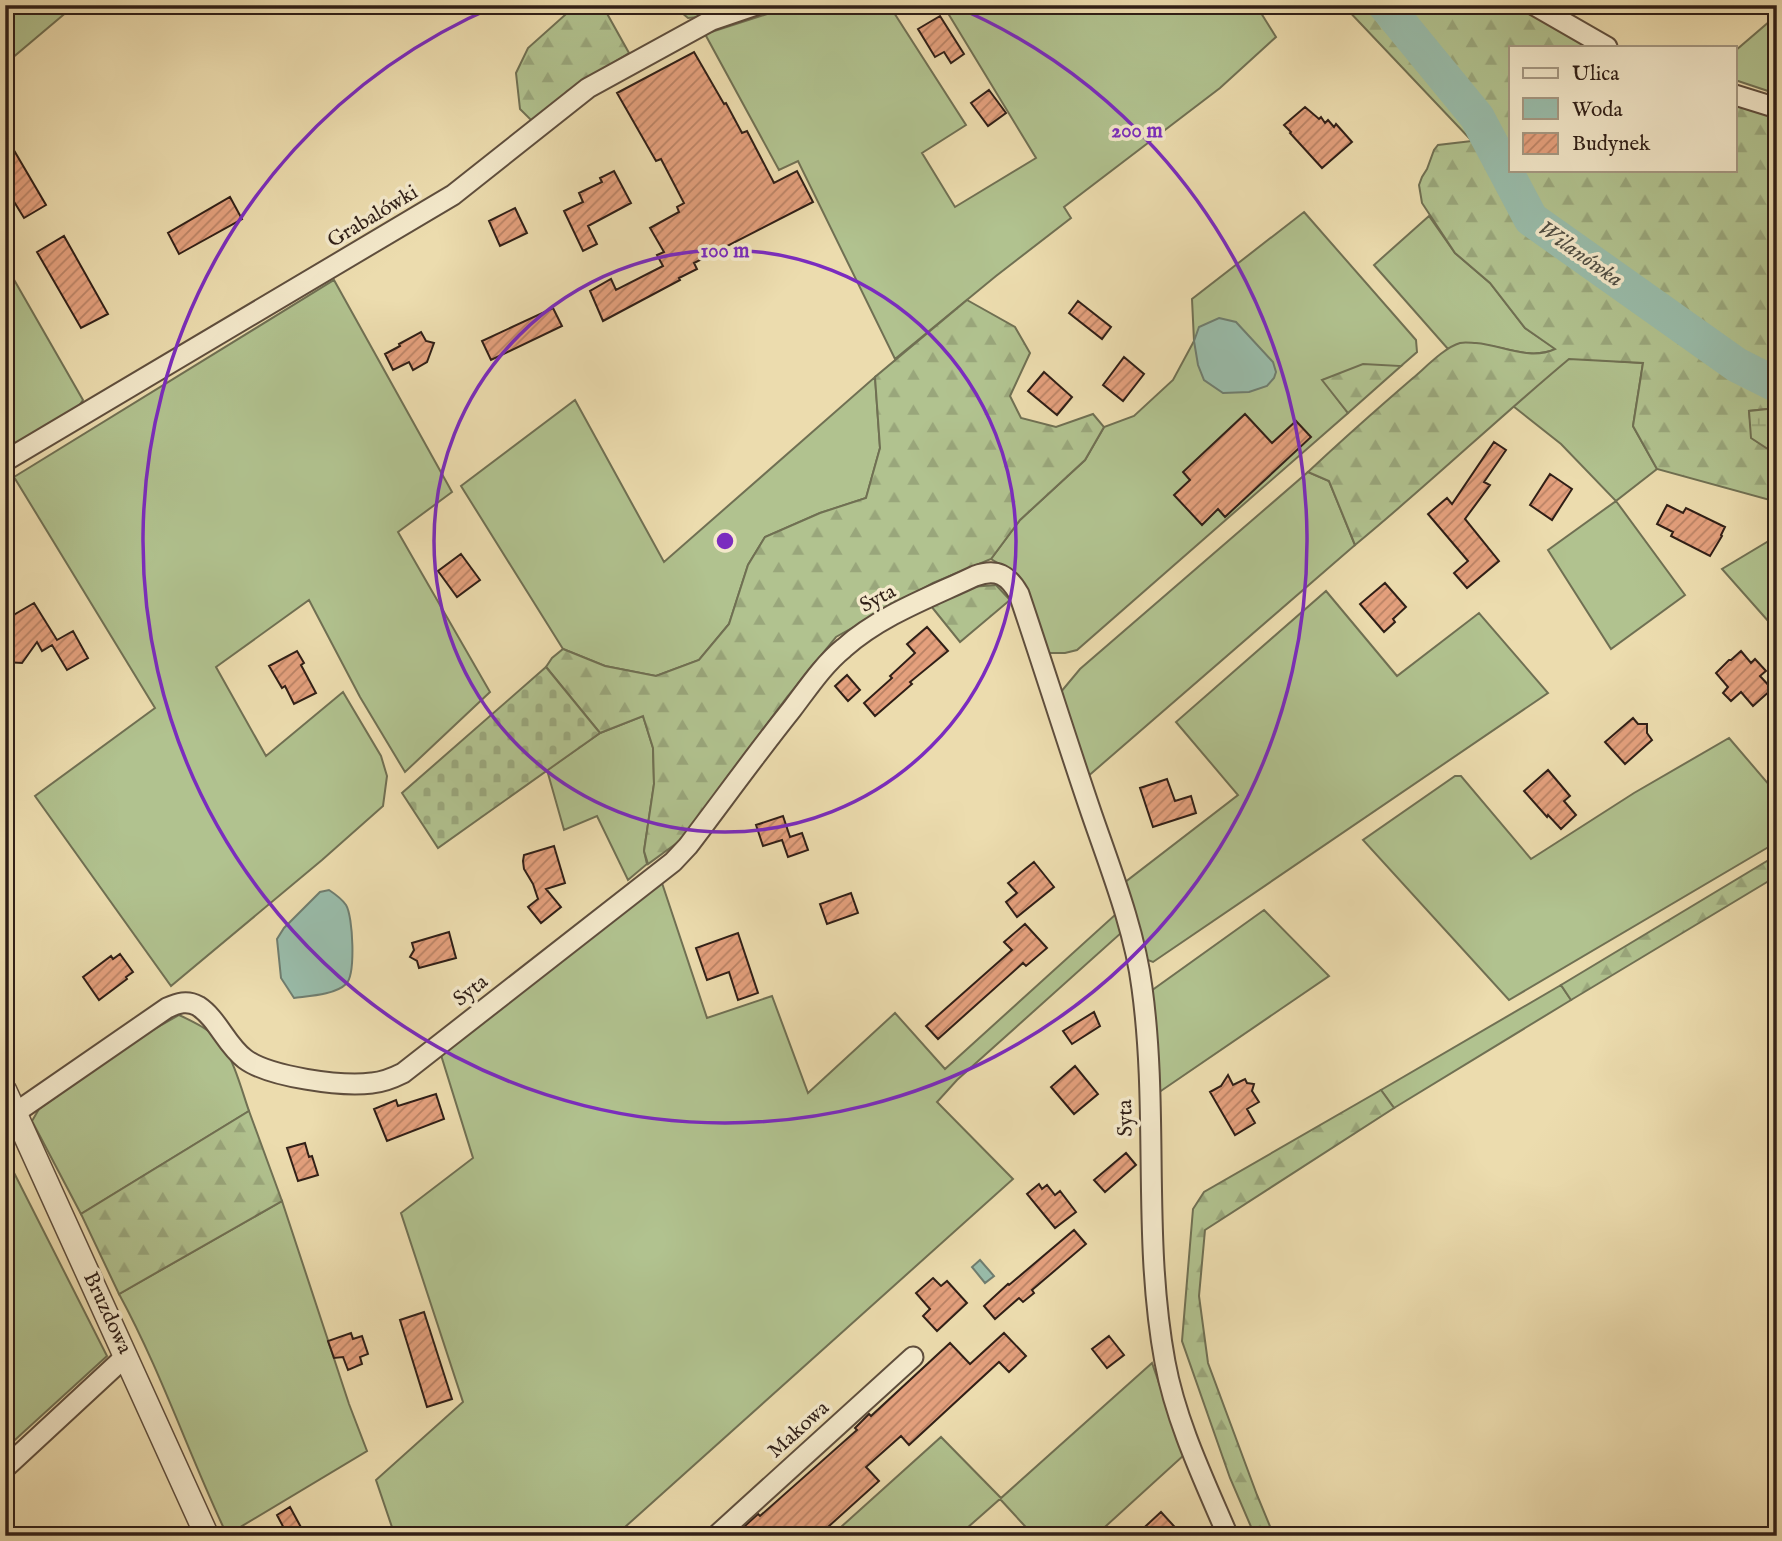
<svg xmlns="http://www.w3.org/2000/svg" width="1782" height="1541" font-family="'IM FELL English',serif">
  <defs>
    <pattern id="forest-firs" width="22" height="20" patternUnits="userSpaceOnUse" patternTransform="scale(1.75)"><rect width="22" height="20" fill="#b1c28f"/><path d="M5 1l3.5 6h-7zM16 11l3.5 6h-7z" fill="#99a67b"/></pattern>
    <pattern id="wetland-marsh" width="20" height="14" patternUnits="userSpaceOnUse" patternTransform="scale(1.75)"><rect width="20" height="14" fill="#b1c28f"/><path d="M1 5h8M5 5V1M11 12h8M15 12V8" fill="none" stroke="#99a67b"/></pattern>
    <pattern id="cemetery-stones" width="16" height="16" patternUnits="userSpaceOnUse" patternTransform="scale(1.75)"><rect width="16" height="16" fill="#b1c28f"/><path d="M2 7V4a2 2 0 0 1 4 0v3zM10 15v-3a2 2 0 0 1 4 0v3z" fill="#99a67b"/></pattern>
    <pattern id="building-hatch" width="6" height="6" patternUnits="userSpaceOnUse" patternTransform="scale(1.75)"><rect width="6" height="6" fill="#e4a07d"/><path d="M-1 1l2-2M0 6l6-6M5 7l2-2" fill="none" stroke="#b98265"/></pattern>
  </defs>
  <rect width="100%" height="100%" fill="#ecdcae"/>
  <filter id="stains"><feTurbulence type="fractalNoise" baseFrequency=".00286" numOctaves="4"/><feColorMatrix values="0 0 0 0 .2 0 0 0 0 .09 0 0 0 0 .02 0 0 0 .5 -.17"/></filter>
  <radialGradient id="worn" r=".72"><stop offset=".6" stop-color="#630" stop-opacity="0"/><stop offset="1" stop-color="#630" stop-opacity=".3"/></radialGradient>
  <!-- grass -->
  <path fill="#b1c28f" stroke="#707053" stroke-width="2" d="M5,5H75L5,64Z
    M679,5H703L704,11L699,17L688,18L682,13Z
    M795,5H889L966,125L922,153L955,207L1036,158L943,5H1256L1276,37L1220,88L1064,207L1071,218L996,276L895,359L798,161L779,170L705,34Z
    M1777,15V94L1735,80V51Z
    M1304,212L1416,340L1417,352L1401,366H1385L1323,380L1348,413L1077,650L1065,653H1048L1031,599L1018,575L991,559L1020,520L1085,460L1104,427L1134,416L1173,380L1194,341L1192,299Z
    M1429,216L1455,253L1490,283L1525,328L1556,349C1520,365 1484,331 1448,349L1374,265Z
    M5,264L83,400L76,410L14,445L5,433Z
    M334,280L452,492L398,532L490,692L405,772L360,697L309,600L216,667L266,756L343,692L381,756L387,776L383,806L322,860L171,986L35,796L155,708L14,477Z
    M1569,358L1643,363L1633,426L1657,469L1616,501L1685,595L1611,649L1548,550L1616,501L1561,444L1513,406Z
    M875,377L880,448L866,498L820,513L765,537L748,565L729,624L699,660L656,676L605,666L563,649L461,486L575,400L664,562Z
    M1308,472L1329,481L1355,545L1086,778L1060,693L1080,669Z
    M1777,536V631L1722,569Z
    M1326,591L1397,676L1479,613L1548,693L1153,962L1145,959L1124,883L1238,795L1176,722Z
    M643,716L653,748L654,784L644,851L647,864L628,880L597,816L564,830L547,770L600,733Z
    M1729,738L1777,794V842L1509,1000L1363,840L1455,776H1461L1531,859L1634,793Z
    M660,877L707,1018L772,996L808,1093L895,1013L945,1069L1116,914L1121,933L957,1080L937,1102L1013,1179L615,1536H601L595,1530L588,1536H453L451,1534L449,1536H395L376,1480L463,1402L401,1213L473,1158L441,1055Z
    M1264,910L1329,976L1155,1095L1151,991Z
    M1561,985L1571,1000L1394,1108L1381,1090Z
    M179,1015C194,1022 211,1030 221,1043C234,1060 242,1091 249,1111L81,1214L32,1121L39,1109L144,1035Z
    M5,1155L107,1356L5,1449Z
    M282,1201L349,1404L367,1451L227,1535C189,1455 161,1371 119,1294Z
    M1152,1363L1184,1455L1095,1536H1034L1000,1499L958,1536H831L941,1437L1001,1498Z"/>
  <!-- forest -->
  <path fill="url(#forest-firs)" stroke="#707053" stroke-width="2" d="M1343,5H1515L1590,47H1511V170H1735V102L1777,116V408L1749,411L1752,438L1777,455V502L1657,469L1633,426L1643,363L1569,359C1496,420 1428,485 1355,545L1329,481L1308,472C1342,440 1377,409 1413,378C1425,368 1445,347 1460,343C1465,342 1472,343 1476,343C1503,345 1529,361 1555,349L1525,328L1490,283L1455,253L1422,203L1419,185L1422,177L1427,169L1434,150L1438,145L1472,141Z
    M575,6L605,10L629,53L569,90L533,122L520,109L516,73L528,48Z
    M967,300L1015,327L1030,353L1010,396L1021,418L1056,427L1093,414L1104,427L1085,460L1020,520L991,559L933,583L836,637L787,697L681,840L648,864L644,851L654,784L653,748L643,716L600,733L546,667L552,658L563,649L605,666L656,676L699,660L729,624L748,565L765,537L820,513L866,498L880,448L875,377Z
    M1363,364L1401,366L1348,413L1322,380Z
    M996,585L1010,600L960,642L931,606L971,587Z
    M1777,855V876L1571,1000L1561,985Z
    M1381,1090L1394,1108L1205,1230L1199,1296L1208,1363L1257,1495L1274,1536H1255L1230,1478L1182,1341L1193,1209L1204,1192Z
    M249,1111L282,1201L119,1294L81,1214Z"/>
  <!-- wetland -->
  <path fill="url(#wetland-marsh)" stroke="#707053" stroke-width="2" d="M1777,408V455L1751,438L1749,411Z"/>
  <!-- cemetery -->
  <path fill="url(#cemetery-stones)" stroke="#707053" stroke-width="2" d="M546,667L600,733L438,848L402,793Z"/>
  <!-- water -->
  <path fill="#99bcaa" stroke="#6f7d6f" stroke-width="2" d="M1219,318L1236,322L1273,362L1276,372L1274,378L1267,386L1249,392L1223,393L1204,380L1198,365L1194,341L1199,327Z
    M329,890C335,894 342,899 346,905C353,916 356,975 346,984C335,995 308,996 294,998L281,978L277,939L284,928L320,892Z
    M980,1260L994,1276L985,1283L972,1267Z"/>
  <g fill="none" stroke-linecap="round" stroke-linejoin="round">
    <!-- river -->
    <path stroke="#99bcaa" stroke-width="35" d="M1385,5L1477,117L1531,219L1737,365L1777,385"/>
  </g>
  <!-- building -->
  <path fill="url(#building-hatch)" stroke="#301f17" stroke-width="2" d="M940,16L964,54L951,63L944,52L935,57L918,29Z
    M694,52L724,104L726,103L742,133L747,131L774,183L797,171L813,202L694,263L697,269L679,278L680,280L603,321L590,291L611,279L616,290L663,266L657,255L664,252L650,228L679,212L677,207L684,203L661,159L656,161L617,93Z
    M989,90L1006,113L988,126L971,103Z
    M1305,107L1319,119L1321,117L1325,123L1328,120L1334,127L1336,124L1352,142L1322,168L1290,133L1291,132L1284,125Z
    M5,135L46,205L24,218L5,187Z
    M614,171L631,203L588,226L597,244L583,251L564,211L583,202L579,193L602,182L600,178Z
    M230,197L242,219L179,254L168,233Z
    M515,208L527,233L500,246L489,221Z
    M64,236L108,314L81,328L37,252Z
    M1078,301L1111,327L1102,339L1069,313Z
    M553,308L562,326L491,360L482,341Z
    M421,332L426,341L434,343L427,362L413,370L409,362L393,370L385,354L400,346L399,344Z
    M1124,357L1144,374L1123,401L1103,385Z
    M1044,372L1072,397L1057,415L1028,391Z
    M1245,414L1272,443L1296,421L1311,437L1225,517L1218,509L1202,525L1174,495L1190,480L1183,472Z
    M1494,442L1506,450L1484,482L1490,485L1465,519L1499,561L1467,588L1454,573L1468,561L1428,514L1447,498L1452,504Z
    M1550,474L1572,489L1552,520L1530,505Z
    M1667,505L1683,513L1686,508L1725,527L1721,535L1722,536L1710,556L1671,536L1673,532L1657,524Z
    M461,554L480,580L457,597L438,571Z
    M1385,583L1406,607L1393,619L1395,622L1384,632L1360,604Z
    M34,603L57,640L73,631L88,658L67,670L52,645L42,651L37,642L22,663L5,662V620Z
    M927,627L948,651L910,682L912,684L875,716L864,703L892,678L890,676L915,653L907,644Z
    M297,651L304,663L301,665L316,693L294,704L285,686L282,688L269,666Z
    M1741,651L1751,663L1755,659L1766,671L1760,676L1772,689L1753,706L1741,692L1731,701L1723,693L1728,687L1716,673L1729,660H1731Z
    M847,675L860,690L848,701L835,686Z
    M1633,718L1638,724H1647V733L1652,740L1625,764L1605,742Z
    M1548,770L1570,796L1564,801L1576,815L1561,829L1548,815L1547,817L1524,791Z
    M1167,779L1175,801L1191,796L1196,813L1153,827L1140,788Z
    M783,816L790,837L802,833L808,850L788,857L782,840L763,846L756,825Z
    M554,846L565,883L546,889L561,907L541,923L528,907L538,899L533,884L524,869L523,861L524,855Z
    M1034,862L1054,887L1017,917L1006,902L1017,893L1008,883Z
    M851,893L858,913L827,924L820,904Z
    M1025,924L1047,948L1026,966L1023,963L938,1039L926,1026L1012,950L1004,942Z
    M449,932L456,958L419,968L417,961L410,957L414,950L412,943Z
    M738,933L758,993L738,1000L729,972L707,980L696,948Z
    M120,954L133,972L126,977L127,979L99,1000L83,977L111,956L113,959Z
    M1094,1012L1100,1026L1072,1044L1063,1031Z
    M1075,1066L1098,1094L1074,1114L1051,1087Z
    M1228,1075L1233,1085L1245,1079L1247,1083L1254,1084L1252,1091L1259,1102L1247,1109L1255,1123L1235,1135L1210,1092L1221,1086Z
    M436,1094L444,1119L387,1141L374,1109L396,1100L398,1106Z
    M305,1143L309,1157L312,1156L318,1175L298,1181L287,1148Z
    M1126,1153L1136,1165L1105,1192L1094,1180Z
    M1039,1184L1042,1189L1047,1185L1055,1195L1060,1191L1076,1212L1055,1228L1027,1194Z
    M1074,1230L1086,1244L1032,1290L1034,1293L1023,1302L1019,1298L995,1319L984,1306L1008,1284L1009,1285Z
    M933,1278L941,1286L947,1281L967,1303L937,1331L923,1316L930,1309L916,1293Z
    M424,1312L452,1399L427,1407L400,1320Z
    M351,1333L353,1339L362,1336L368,1354L360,1357L362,1364L348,1370L343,1357L334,1358L328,1341Z
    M1004,1333L1026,1356L1009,1372L999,1362L909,1445L901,1436L866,1467L879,1481L818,1536H734L758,1514L760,1516L857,1430L855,1428L869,1414L871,1416L950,1343L970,1364Z
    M1109,1336L1124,1355L1107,1368L1092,1349Z
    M290,1507L303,1531L295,1536H288L277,1515Z
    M1161,1512L1183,1536H1135Z"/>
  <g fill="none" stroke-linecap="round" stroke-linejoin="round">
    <!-- minor casing -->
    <g stroke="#5f4e3d" stroke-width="23">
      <path id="minor" d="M1534,5L1607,47
        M1735,95L1777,108
        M5,461L453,195L588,88L712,20L756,5
        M15,1113L167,1008C178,1003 187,1000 198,1006C218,1019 226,1045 245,1059C269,1077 342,1087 372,1083C384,1082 393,1078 403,1073L673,862L688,846C723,800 756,754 792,709C808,688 823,665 844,648C881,615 931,597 975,576C997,568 1008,575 1019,594C1044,668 1067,742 1092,815C1111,870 1135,931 1142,988C1159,1112 1142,1238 1165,1362C1176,1422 1204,1480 1228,1536
        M5,1468L126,1356
        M716,1536L913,1357"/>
    </g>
    <!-- tertiary casing -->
    <g stroke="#5f4e3d" stroke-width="26">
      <path id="tertiary" d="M5,1091L207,1536"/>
    </g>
    <!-- minor -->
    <use href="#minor" stroke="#f3e8ca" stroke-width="19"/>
    <!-- tertiary -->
    <use href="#tertiary" stroke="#f3e8ca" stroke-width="23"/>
  </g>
  <!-- distance rings -->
  <g fill="none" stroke="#7b2cbf" stroke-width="3.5">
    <circle cx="725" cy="541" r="291"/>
    <path d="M952 5A582 582 0 1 1 498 5"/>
  </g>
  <g text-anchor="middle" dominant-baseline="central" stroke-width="7" stroke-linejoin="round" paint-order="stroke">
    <!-- street labels -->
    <g font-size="21" fill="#301f17" stroke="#f3e8ca">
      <text transform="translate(373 217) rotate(-31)">Grabalówki</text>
      <text transform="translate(878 599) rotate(-28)">Syta</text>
      <text transform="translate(471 991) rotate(-38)">Syta</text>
      <text transform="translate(1126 1118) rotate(-91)">Syta</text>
      <text transform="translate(107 1313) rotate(65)">Bruzdowa</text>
      <text transform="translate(799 1430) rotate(-42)">Makowa</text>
    </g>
    <!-- water labels -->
    <g font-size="23" font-style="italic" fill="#504e43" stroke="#f3e8ca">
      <text transform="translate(1580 254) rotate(35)">Wilanówka</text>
    </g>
  </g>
  <circle cx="725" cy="541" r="10" fill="#7b2cbf" stroke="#f3e8ca" stroke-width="3.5"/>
  <g font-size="21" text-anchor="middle" font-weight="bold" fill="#7b2cbf" stroke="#f3e8ca" stroke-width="7" stroke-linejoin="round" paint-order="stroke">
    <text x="1137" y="137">200 m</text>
    <text x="725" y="257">100 m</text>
  </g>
  <!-- margin -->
  <rect width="1782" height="1541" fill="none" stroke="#ecdcae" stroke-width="28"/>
  <rect x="7" y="7" width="1768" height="1527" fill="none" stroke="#301f17" stroke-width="3.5"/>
  <rect x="14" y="14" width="1754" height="1513" fill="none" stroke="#301f17" stroke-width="2"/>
  <!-- legend -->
  <rect x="1509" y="46" width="228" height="126" fill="#f3e8ca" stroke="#a59882" stroke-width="2"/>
  <rect x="1523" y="68" width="35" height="10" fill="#f3e8ca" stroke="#a59882" stroke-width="2"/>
  <text x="1572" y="80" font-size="21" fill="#301f17">Ulica</text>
  <rect x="1523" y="98" width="35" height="21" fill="#99bcaa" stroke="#a59882" stroke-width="2"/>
  <text x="1572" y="116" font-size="21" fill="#301f17">Woda</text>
  <rect x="1523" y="133" width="35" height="21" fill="url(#building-hatch)" stroke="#a59882" stroke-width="2"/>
  <text x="1572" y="150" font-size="21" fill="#301f17">Budynek</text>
  <rect width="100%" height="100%" filter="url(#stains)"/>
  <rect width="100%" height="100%" fill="url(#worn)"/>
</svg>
